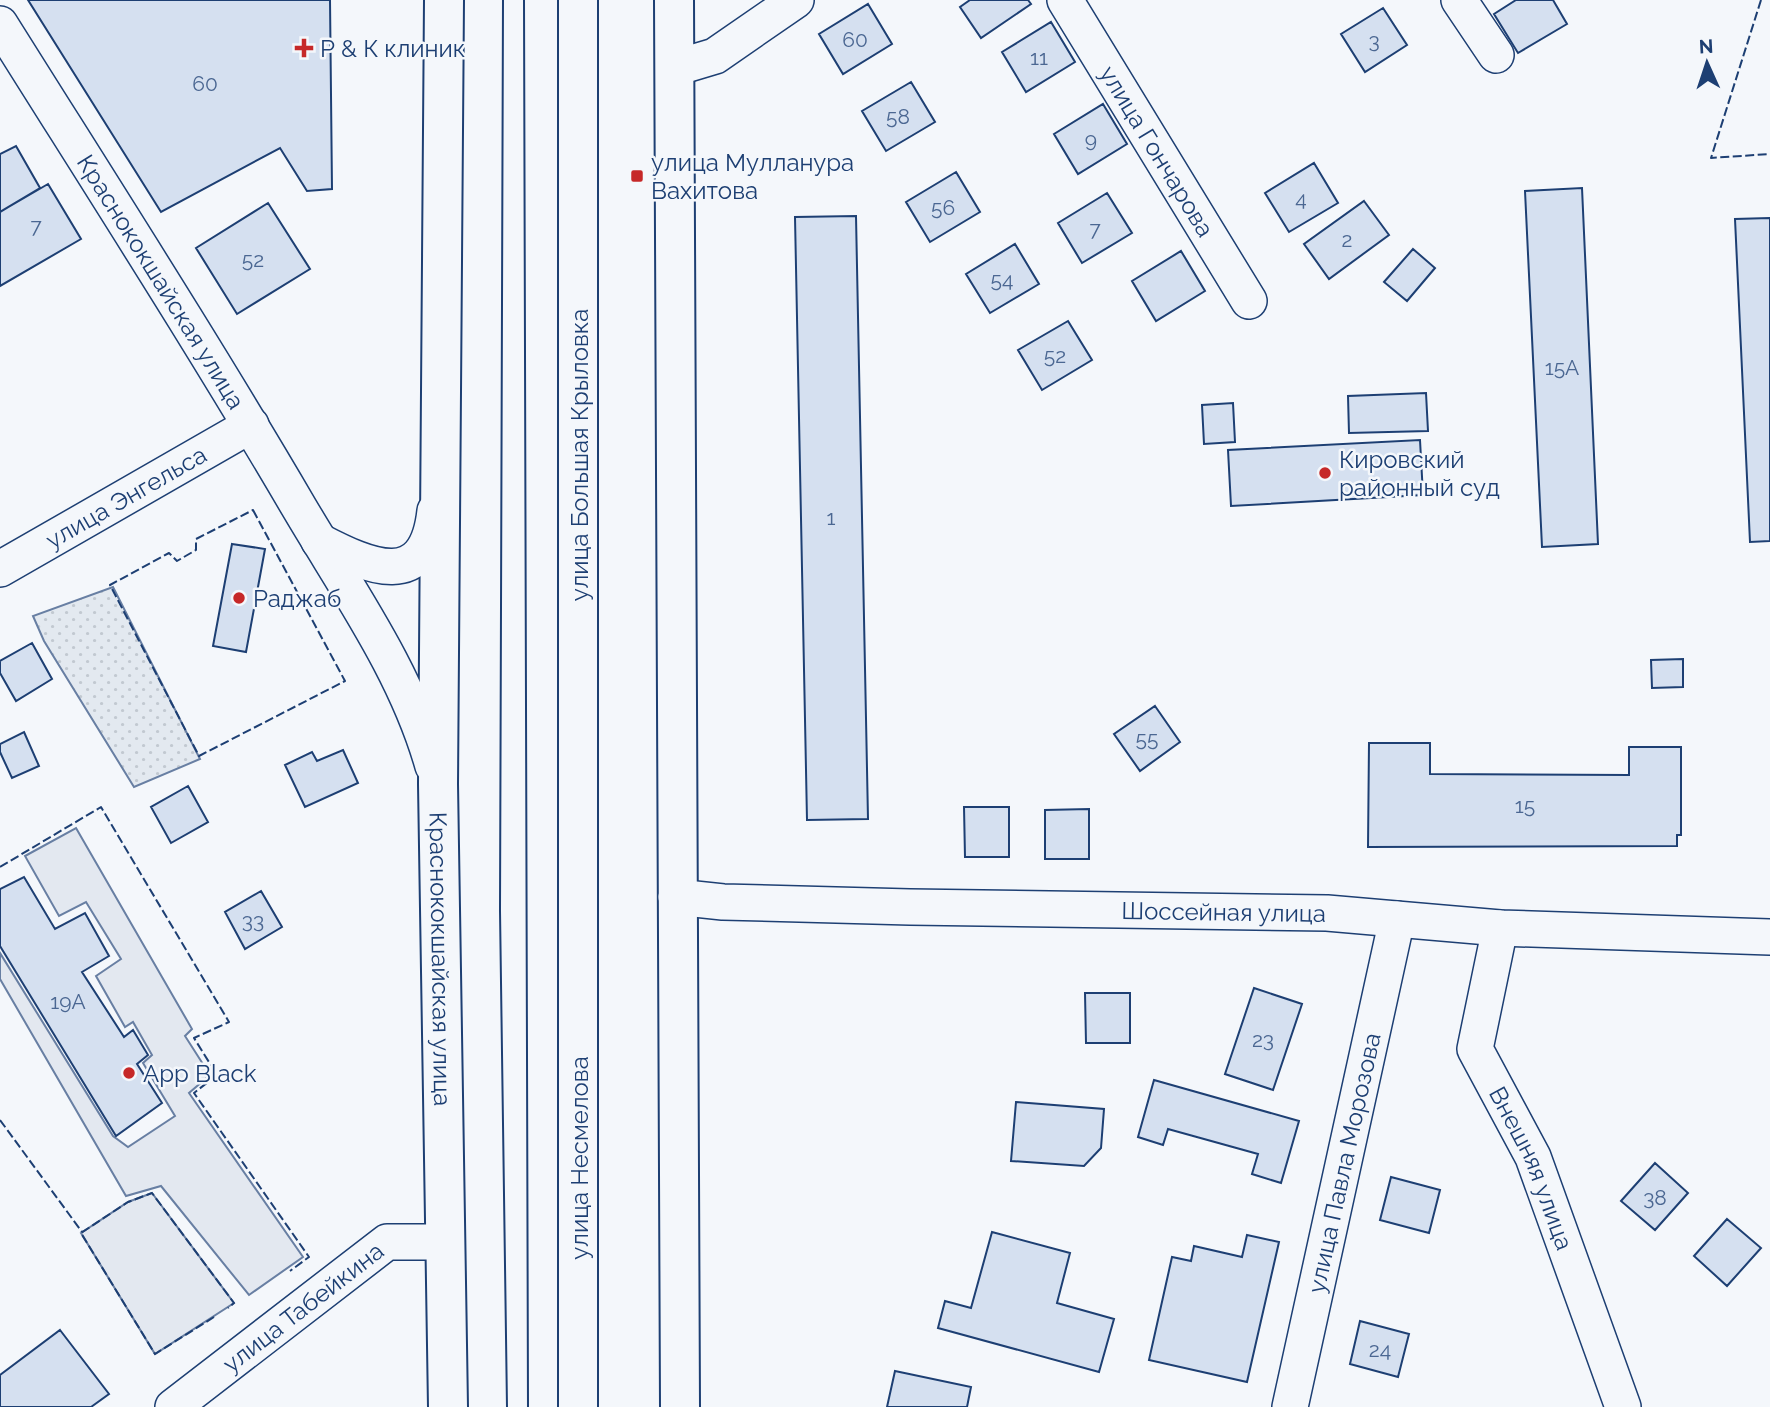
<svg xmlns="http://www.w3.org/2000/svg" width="1770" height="1407" font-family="Raleway,sans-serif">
  <defs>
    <pattern id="grass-dots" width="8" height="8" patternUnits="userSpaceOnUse" patternTransform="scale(1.75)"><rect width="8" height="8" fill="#e3e9f0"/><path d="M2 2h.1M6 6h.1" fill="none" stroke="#c2c9d1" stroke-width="1.8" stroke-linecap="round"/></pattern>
  </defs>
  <rect width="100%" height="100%" fill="#f4f7fb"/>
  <!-- grass -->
  <path fill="url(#grass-dots)" stroke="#687fa3" stroke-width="2" d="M113,587L200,759L134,787L44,641L33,616Z"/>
  <!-- parking -->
  <path fill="#e3e8f0" stroke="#687fa3" stroke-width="2" d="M76,828L192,1029L185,1036L210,1075L189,1093L303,1257L249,1295L161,1186L126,1196L0,979V953L113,1136L128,1147L175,1116L143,1063L152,1055L133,1022L125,1027L96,976L121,959L86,902L59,916L25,856Z
    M152,1193L234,1303L155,1354L81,1233L128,1202Z"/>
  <!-- building -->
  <path fill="#d5e0f0" stroke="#1d3f73" stroke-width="2" d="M28,0H330L332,189L307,191L280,148L161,212Z
    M970,0H1028L1031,4L981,38L960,7Z
    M1516,0H1553L1567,24L1518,53L1494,14Z
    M868,4L892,44L843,74L819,34Z
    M1383,8L1407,45L1365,72L1341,34Z
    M1051,22L1075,62L1026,92L1002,52Z
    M911,82L935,122L886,151L862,111Z
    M1103,104L1127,144L1078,174L1054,134Z
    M16,146L40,188L0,212V154Z
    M1314,163L1338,203L1289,232L1265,193Z
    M956,172L980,212L930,242L906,202Z
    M48,184L81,239L0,286V212Z
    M1582,188L1598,544L1542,547L1525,191Z
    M1107,193L1132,233L1082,263L1058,223Z
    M1364,201L1389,235L1329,279L1304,244Z
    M268,203L310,269L237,314L196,248Z
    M856,216L868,819L807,820L795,217Z
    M1770,218V541L1750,542L1735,219Z
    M1015,244L1039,284L990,313L966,274Z
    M1413,249L1435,268L1407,301L1384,282Z
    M1181,251L1205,291L1156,321L1132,281Z
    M1068,321L1092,360L1042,390L1018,350Z
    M1426,393L1428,431L1349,433L1348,396Z
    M1233,403L1235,442L1204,444L1202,405Z
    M1420,440L1423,495L1231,506L1228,450Z
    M232,544L265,549L246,652L213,646Z
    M32,643L52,679L16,701L0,673V661Z
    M1683,659V687L1652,688L1651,660Z
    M1155,706L1180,742L1140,771L1114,734Z
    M24,732L39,766L12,778L0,752V744Z
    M1369,743H1430V774L1629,775V747H1681V835H1677V846L1368,847Z
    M343,750L358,783L305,807L285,765L312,752L317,761Z
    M188,786L208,822L171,843L151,807Z
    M964,807H1009V857H965Z
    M1089,809V859H1045V810Z
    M24,877L55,929L85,913L109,956L82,972L124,1037L133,1030L148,1055L137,1064L162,1103L116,1136L0,946V889Z
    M261,891L282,927L245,949L225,912Z
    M1254,988L1302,1004L1273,1090L1225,1074Z
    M1085,993H1130V1043H1086Z
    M1154,1080L1299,1121L1281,1183L1252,1174L1258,1154L1168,1129L1163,1145L1138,1137Z
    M1016,1102L1104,1109L1101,1148L1084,1166L1011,1161Z
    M1655,1163L1688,1193L1655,1230L1621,1201Z
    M1391,1177L1440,1190L1429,1233L1380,1220Z
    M1727,1219L1761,1248L1727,1286L1694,1256Z
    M992,1232L1070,1253L1057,1303L1114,1319L1099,1372L938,1328L945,1301L971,1308Z
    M1247,1235L1279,1242L1247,1382L1149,1360L1172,1257L1191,1261L1194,1246L1242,1257Z
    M1360,1321L1409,1334L1398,1377L1350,1364Z
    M60,1330L109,1394L91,1407H0V1375Z
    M895,1371L971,1387L967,1407H887Z"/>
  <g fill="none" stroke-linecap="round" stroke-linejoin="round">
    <!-- minor casing -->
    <g stroke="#1d3f73" stroke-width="38">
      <g id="minor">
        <path id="s1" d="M1065,0L1249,301"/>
        <path d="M1459,0L1496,55"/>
        <path id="s2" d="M0,24C101,185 204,345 300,509C349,592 407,673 433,766"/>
        <path d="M675,68L715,56L796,0"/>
        <path d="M319,541C369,567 426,593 435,511"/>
        <path id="s3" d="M0,569L251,425"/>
        <path id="s4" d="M676,897L723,902L910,907L1327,913L1500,928L1770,937"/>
        <path id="s5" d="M1500,928L1475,1049L1533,1157L1623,1407"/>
        <path id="s6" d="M173,1407L387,1242H445"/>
        <path id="s7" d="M1290,1407L1397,919"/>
      </g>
    </g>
    <!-- major casing -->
    <g stroke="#1d3f73" stroke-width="42">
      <g id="major">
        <path id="s8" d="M444,0L438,784L448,1407"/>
        <path d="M578,0V1407"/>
        <path d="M674,0L680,1407"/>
      </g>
    </g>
    <!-- minor -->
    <use href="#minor" stroke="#f4f7fb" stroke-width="35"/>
    <!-- major -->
    <use href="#major" stroke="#f4f7fb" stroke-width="38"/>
    <!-- tram -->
    <path stroke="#1d3f73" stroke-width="2" d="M503,0L500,911L507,1407
      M524,0L528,1407"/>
    <!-- fence -->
    <path stroke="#1d3f73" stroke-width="2" stroke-dasharray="9 3.5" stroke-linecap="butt" d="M1761,0L1711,158L1770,154
      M253,510L345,681L199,756L110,585L169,553L177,561L196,550V539Z
      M0,867L101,807L229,1022L194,1038L217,1075L194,1093L309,1257L290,1271
      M0,1120L82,1232
      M214,1317L155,1354L81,1233L128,1202L152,1193L234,1303L228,1308"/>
  </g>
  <!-- markers -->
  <g fill="#c62828" stroke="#f4f7fb" stroke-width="2.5">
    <path d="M300.5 37.5h7v7h7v7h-7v7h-7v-7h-7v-7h7z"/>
    <rect x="630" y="169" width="14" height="14" rx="3.5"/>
    <circle cx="1325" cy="473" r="7"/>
    <circle cx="239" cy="598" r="7"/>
    <circle cx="129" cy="1073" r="7"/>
  </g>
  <g text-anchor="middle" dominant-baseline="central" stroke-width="5" stroke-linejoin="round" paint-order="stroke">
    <!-- number labels -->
    <g font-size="21" fill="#4b6792">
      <text x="855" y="39">60</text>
      <text x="1374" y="40">3</text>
      <text x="1039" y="57">11</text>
      <text x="205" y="83">60</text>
      <text x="898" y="116">58</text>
      <text x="1091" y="139">9</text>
      <text x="1301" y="198">4</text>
      <text x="943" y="207">56</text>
      <text x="36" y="225">7</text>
      <text x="1095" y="228">7</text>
      <text x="1347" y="239">2</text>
      <text x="253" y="259">52</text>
      <text x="1002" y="279">54</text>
      <text x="1055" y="355">52</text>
      <text x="1562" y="367">15А</text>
      <text x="831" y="517">1</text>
      <text x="1147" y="738">55</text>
      <text x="1525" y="805">15</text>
      <text x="253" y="920">33</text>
      <text x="68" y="1001">19А</text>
      <text x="1263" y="1039">23</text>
      <text x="1655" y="1197">38</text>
      <text x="1380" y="1349">24</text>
    </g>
    <!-- poi labels -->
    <g font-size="24" fill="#1d3f73" stroke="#f4f7fb" text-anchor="start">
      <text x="320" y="48">Р &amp; К клиник</text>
      <text x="651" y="162">улица Мулланура<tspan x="651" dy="28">Вахитова</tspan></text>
      <text x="1339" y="459">Кировский<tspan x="1339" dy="28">районный суд</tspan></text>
      <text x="253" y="598">Раджаб</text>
      <text x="143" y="1073">App Black</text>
    </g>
    <!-- street labels -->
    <g font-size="24" fill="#1d3f73" stroke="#f4f7fb">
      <text stroke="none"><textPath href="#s1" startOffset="177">улица Гончарова</textPath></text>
      <text stroke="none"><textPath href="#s2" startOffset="304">Краснококшайская улица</textPath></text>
      <text transform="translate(579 455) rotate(-90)">улица Большая Крыловка</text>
      <text stroke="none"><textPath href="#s3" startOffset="145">улица Энгельса</textPath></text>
      <text stroke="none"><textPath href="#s4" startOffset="548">Шоссейная улица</textPath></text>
      <text stroke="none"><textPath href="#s8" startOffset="959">Краснококшайская улица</textPath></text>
      <text transform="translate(579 1158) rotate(-90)">улица Несмелова</text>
      <text stroke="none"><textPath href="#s7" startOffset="250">улица Павла Морозова</textPath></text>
      <text stroke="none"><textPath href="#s5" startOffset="256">Внешняя улица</textPath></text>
      <text stroke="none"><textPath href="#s6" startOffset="164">улица Табейкина</textPath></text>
    </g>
  </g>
  <!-- north arrow -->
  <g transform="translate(1707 63) rotate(357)" stroke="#f4f7fb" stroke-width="5" paint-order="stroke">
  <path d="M0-5L12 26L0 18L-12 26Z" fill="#1d3f73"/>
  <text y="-10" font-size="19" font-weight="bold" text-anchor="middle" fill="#1d3f73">N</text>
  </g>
</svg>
